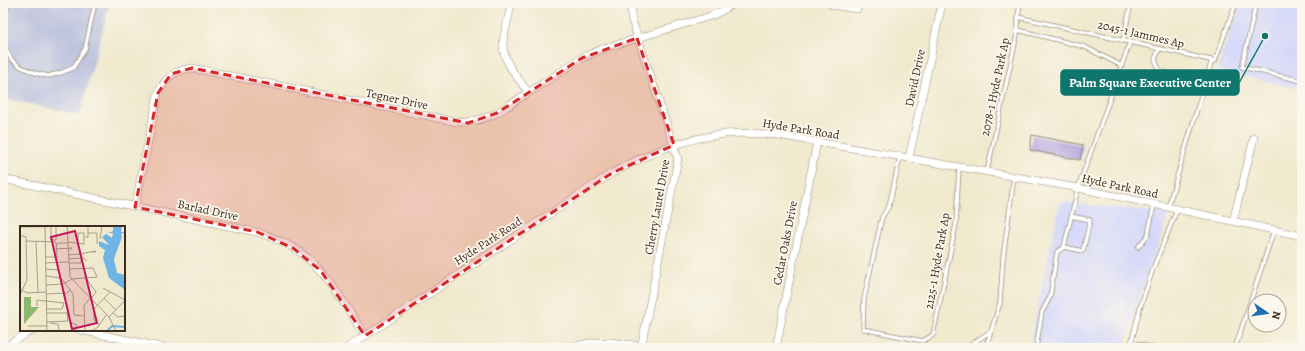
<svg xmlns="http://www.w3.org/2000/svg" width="1305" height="351" font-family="Alegreya,serif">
  <rect width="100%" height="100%" fill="#fbf7ec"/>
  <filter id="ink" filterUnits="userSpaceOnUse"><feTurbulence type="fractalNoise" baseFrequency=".025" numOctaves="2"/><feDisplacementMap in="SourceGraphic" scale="8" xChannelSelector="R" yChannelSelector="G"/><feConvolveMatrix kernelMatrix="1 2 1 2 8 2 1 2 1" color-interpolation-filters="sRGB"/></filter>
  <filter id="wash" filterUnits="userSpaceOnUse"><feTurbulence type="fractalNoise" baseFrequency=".012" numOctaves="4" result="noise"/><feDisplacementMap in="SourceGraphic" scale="16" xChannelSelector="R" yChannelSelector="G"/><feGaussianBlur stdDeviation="0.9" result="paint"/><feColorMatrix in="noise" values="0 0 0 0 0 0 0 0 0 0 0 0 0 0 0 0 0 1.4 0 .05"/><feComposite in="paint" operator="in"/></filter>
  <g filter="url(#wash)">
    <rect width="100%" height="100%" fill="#f0e9ce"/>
    <!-- built -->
    <path fill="#d5d8f9" d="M1240,3H1302V89L1217,70Z
      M1060,202L1169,213L1123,348H1029Z"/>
    <!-- industrial -->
    <path fill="#bdc3de" d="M3,3H110L80,115L3,98Z"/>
    <g id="blocks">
      <!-- building -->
      <path fill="#ac9fde" d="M1032,135L1083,145L1080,160L1030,150Z"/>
    </g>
  </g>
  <g filter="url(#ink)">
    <use href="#blocks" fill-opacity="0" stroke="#968a76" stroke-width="1"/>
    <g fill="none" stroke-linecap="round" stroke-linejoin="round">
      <!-- service casing -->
      <g stroke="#968a76" stroke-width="5">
        <path id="service" d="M1020,3L1018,17L1215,61L1236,3
          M1256,3L1242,67L1302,81
          M3,17L9,3
          M1018,30L1085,47L1122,66
          M1123,41L1131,3
          M3,43L11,59L21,67L35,73L48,76L60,73L73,68L85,49L95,3
          M1159,49L1155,59L1159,70L1204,86L1168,207
          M1204,86L1212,60
          M900,157L889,206L882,217L864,299L863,329L923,341L933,335L936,321L956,224L959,167
          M987,172L1018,30V17
          M1071,216L1090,220L1083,251L1064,247L1078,188L1130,42
          M1138,247L1148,235L1154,205
          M1132,342L1154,348
          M966,348L991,331L1000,303L1003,258L1014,177
          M985,348L991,332
          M1036,348L1042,312L1050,297L1057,252L1064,247
          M1130,348L1140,308L1154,266L1177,210
          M1235,348L1274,230"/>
      </g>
      <!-- minor casing -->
      <g stroke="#968a76" stroke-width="8">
        <path id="minor" d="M511,3C509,16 505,30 503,43C502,61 518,78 528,92
          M632,3L631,17L678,159L641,348
          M832,5L857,9L858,3
          M909,158L942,3
          M3,179L257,232C270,236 282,241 294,248C326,268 345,305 365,336
          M135,207L158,93C167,76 174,71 192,68L457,122C472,123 483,119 497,113L582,58L602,49L714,15L727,8L734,3
          M1233,221L1254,138
          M80,330L166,348
          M4,348L27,333L37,330
          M347,348L612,173C647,154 684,138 725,134C743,132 760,134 778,135L1078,188L1302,236
          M570,348C595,339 616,342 641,346
          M776,348L817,142"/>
      </g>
      <!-- service -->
      <use href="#service" stroke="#fff" stroke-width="3.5"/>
      <!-- minor -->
      <use href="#minor" stroke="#fff" stroke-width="7"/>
    </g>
  </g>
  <!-- marked area -->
  <path fill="#d62828" fill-opacity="0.2" stroke="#d62828" stroke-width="3" stroke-dasharray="8 5" stroke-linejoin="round" d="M637,38L674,145L612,173L365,336L321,271L293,248L257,232L135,207L158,93L171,74L192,68L468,123L497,113L582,58Z"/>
  <g text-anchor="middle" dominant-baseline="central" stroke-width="3.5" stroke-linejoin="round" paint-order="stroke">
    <!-- street labels -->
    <g font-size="12" fill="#3b2a1e" stroke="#fbf7ec">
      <text transform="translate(1141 34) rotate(13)">2045-1 Jammes Ap</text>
      <text transform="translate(915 78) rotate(-78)">David Drive</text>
      <text transform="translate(995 87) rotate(-78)">2078-1 Hyde Park Ap</text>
      <text transform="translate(397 99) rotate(12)">Tegner Drive</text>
      <text transform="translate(801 129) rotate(9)">Hyde Park Road</text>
      <text transform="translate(1120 186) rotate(12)">Hyde Park Road</text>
      <text transform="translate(657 207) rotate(-80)">Cherry Laurel Drive</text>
      <text transform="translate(208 210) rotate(12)">Barlad Drive</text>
      <text transform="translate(488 241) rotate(-33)">Hyde Park Road</text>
      <text transform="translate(785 243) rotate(-79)">Cedar Oaks Drive</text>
      <text transform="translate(937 261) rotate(-80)">2125-1 Hyde Park Ap</text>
    </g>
  </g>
  <!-- overview -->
  <g transform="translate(20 226)">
    <rect width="105" height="105" fill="#f0e9ce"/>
    <path d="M4,71H11V81H19L4,98Z" fill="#8db76e"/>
    <path d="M93,0H102L101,6H105L101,8L102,11L94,33L97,47L105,49V64L89,52L83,32L85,24L79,20V15L89,19L82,11L86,8L92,12L93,7H88L93,5Z" fill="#6eb4e5"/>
    <path fill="none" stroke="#6eb4e5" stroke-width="2" d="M87,105L92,100L105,101"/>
    <path fill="none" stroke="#a89d88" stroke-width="1" d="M25,0L27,105M47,0L50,51L89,91L96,105M0,1L65,0M31,1V14H36V0M68,7H77V18M0,9L6,11L7,54L0,69M65,11H68V0M80,13L82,0M6,15L36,16L37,31H25M16,15L18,67M48,16L55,17L64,18V7H58V18M36,20L38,17H48M36,23L52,22L50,24M60,28L75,25L76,26H72M48,29L59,28L67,35M48,33L61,32V37H48M25,37L48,36M25,43L39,44M26,50L41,52L53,68L54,89L64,90M66,52L76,66L71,73M26,59L43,58L52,53L77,51L73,42L49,43M83,62L105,74M0,63L7,67L26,66M26,68L47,67L50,64M84,72L96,84M17,80V74L44,77L42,83H27M93,87L98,91L105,90M89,91L105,74M27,96L48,95L47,87H27M30,97L38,98L39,105M79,99L74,94V83L90,66M8,100H27M54,103L51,102L50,96L57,99L54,105M65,105L64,80L70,72M71,105L77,102L87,88"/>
    <path fill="#c2185b" fill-opacity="0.15" stroke="#c2185b" stroke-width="2" d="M55,5L77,97L52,103L31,11Z"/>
    <rect width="105" height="105" fill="none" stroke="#3b2a1e" stroke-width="2"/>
  </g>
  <!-- callouts -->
  <path fill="none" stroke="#0f766e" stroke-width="1.5" d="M1265 36L1239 83"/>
  <circle fill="#0f766e" stroke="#fbf7ec" stroke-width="1.5" cx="1265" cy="36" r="4"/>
  <rect fill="#0f766e" stroke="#0f766e" stroke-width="1.5" x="1061" y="70" width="178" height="25" rx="4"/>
  <g font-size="13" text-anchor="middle" font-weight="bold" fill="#fff">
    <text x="1150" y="87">Palm Square Executive Center</text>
  </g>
  <!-- margin -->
  <rect width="1305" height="351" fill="none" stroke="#fbf7ec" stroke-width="16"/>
  <!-- north arrow -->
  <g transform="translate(1267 313) rotate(103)"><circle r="19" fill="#fbf7ec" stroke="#aea59a"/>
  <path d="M0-3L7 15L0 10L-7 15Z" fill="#1f6fb2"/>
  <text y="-6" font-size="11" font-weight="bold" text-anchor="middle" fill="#3b2a1e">N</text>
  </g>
</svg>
